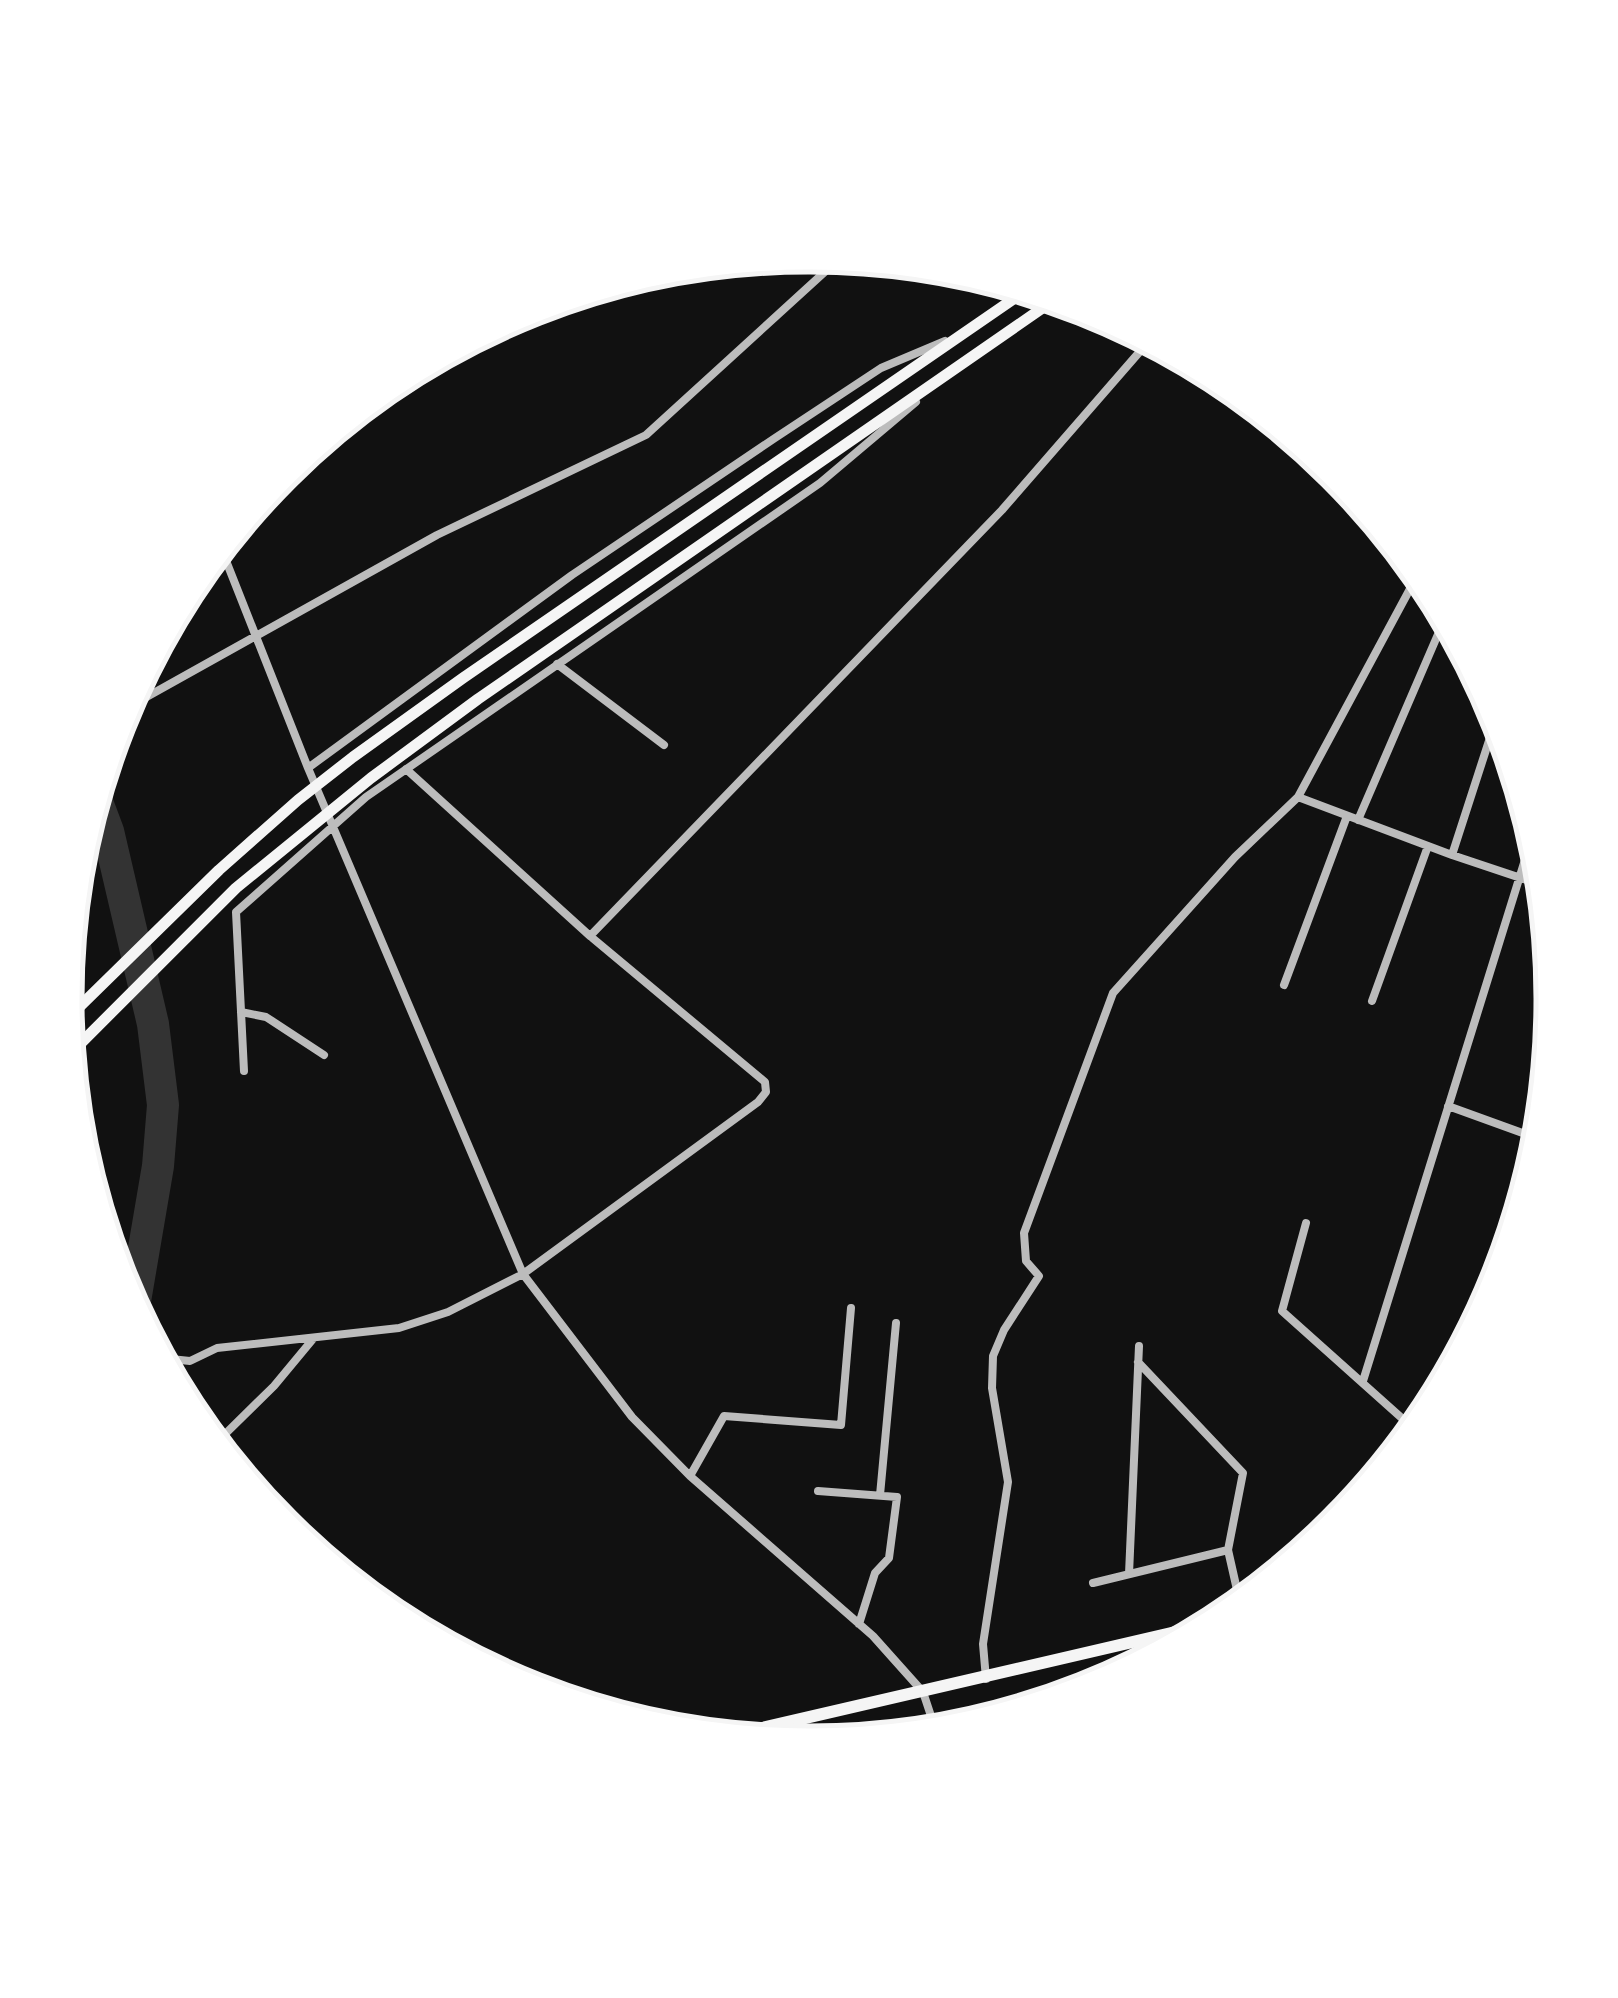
<svg xmlns="http://www.w3.org/2000/svg" width="1618" height="1998" font-family="'DM Sans',sans-serif">
  <rect width="100%" height="100%" fill="#111"/>
  <g fill="none" stroke-linecap="round" stroke-linejoin="round">
    <!-- river -->
    <path stroke="#333" stroke-width="32" d="M96,799L108,831L153,1024L163,1105L158,1166L134,1307"/>
    <!-- minor -->
    <path stroke="#bcbcbc" stroke-width="8" d="M221,548L308,768L572,575L775,438L881,368L945,341
      M1439,632L1457,642
      M557,664L664,745
      M125,709L437,535L646,435L840,258
      M308,768L523,1274L632,1417L690,1476L873,1636L923,1692L936,1731
      M1298,797L1452,855L1542,885
      M1358,820L1445,618
      M1452,855L1497,716
      M590,936L1002,510L1149,341
      M1284,985L1347,816
      M1372,1001L1428,846
      M241,1012L266,1017L324,1055
      M244,1071L236,912L366,797L820,483L916,402
      M1448,1106L1539,1139
      M1306,1223L1282,1311L1414,1429
      M161,1358L190,1361L217,1348L399,1328L448,1312L523,1274L758,1102L766,1092L765,1082L590,936L406,769
      M1138,1362L1243,1473L1228,1550L1240,1603
      M1363,1381L1533,834
      M216,1443L274,1386L313,1339
      M690,1476L724,1416L841,1425L851,1308
      M818,1491L897,1497L889,1558L875,1573L859,1624
      M880,1495L896,1323
      M1129,1574L1139,1346
      M1093,1583L1228,1550
      M986,1679L983,1644L1008,1482L992,1388L993,1356L1004,1330L1039,1276L1026,1261L1024,1233L1113,993L1235,857L1298,797L1418,574"/>
    <!-- secondary -->
    <path stroke="#f5f5f5" stroke-width="11" d="M67,1019L219,870L298,800L353,757L463,678L1025,291
      M70,1054L236,888L371,778L478,699L1054,300"/>
    <!-- primary -->
    <path stroke="#f5f5f5" stroke-width="12" d="M732,1735L1210,1624"/>
  </g>
  <!-- crop -->
  <path d="M0 0H1618V1998H0ZM808 272H810A726 726 0 0 1 1536 998V1000A726 726 0 0 1 810 1726H808A726 726 0 0 1 82 1000V998A726 726 0 0 1 808 272Z" fill="#fff" fill-rule="evenodd"/>
  <path fill="none" stroke="#f5f5f5" stroke-width="5" d="M808 272H810A726 726 0 0 1 1536 998V1000A726 726 0 0 1 810 1726H808A726 726 0 0 1 82 1000V998A726 726 0 0 1 808 272Z"/>
</svg>
